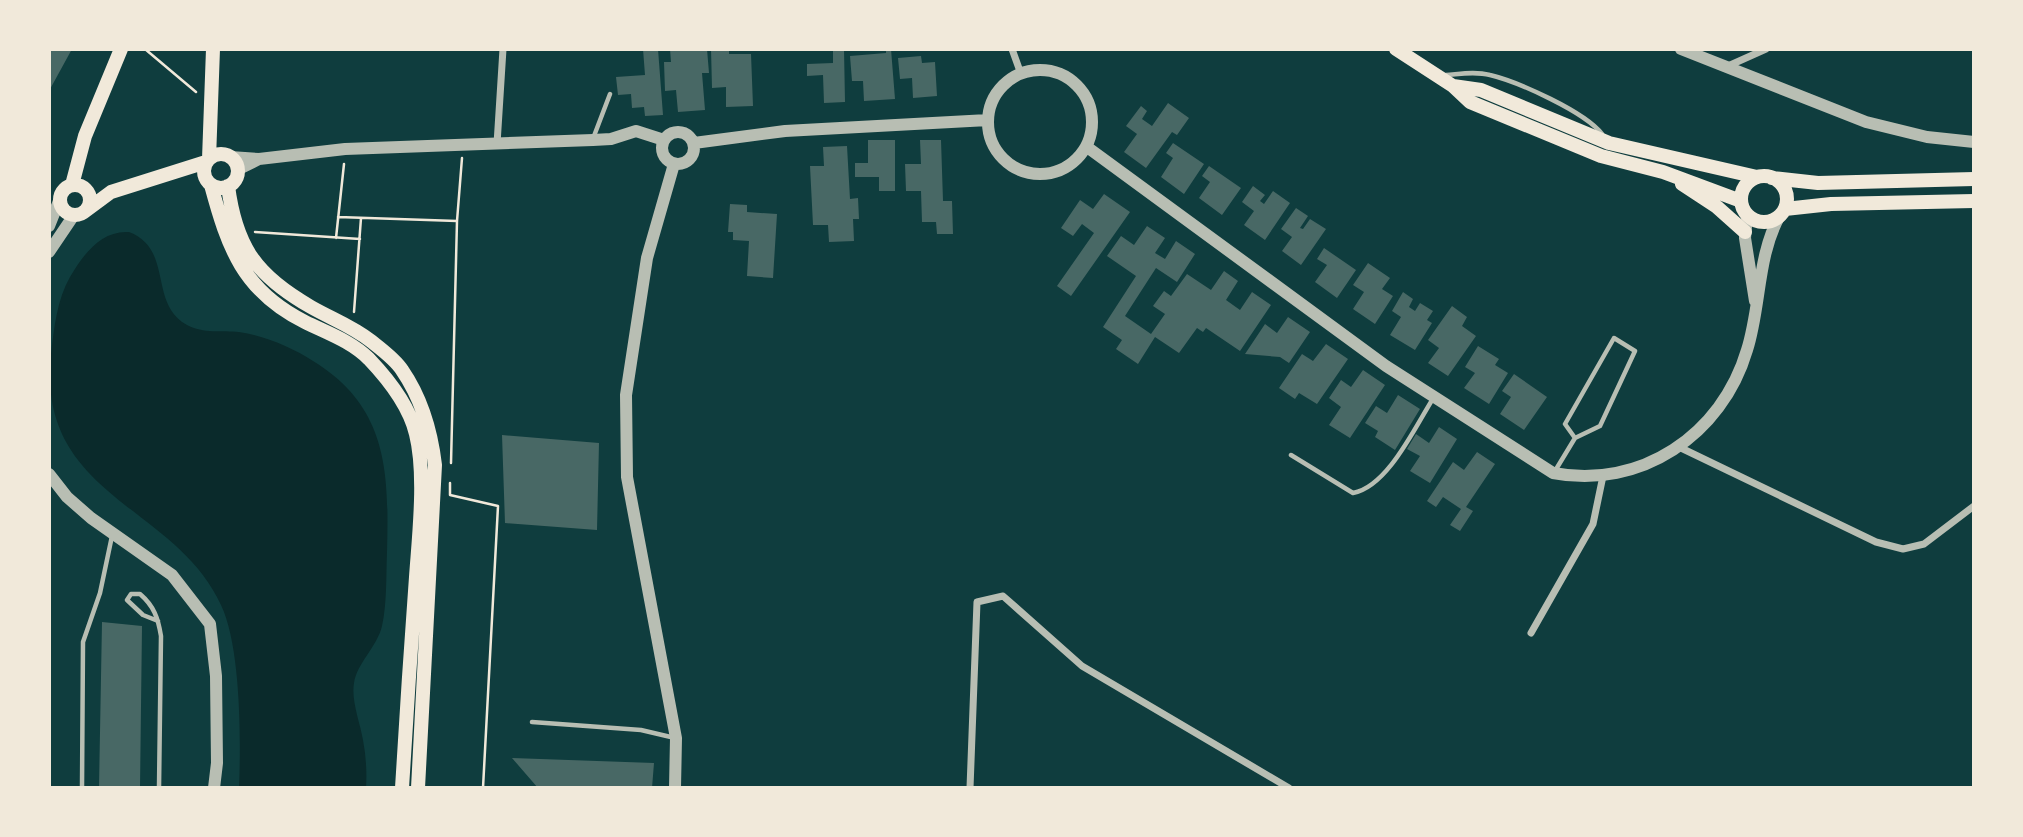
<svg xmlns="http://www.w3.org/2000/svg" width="2023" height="837" font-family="'Public Sans',sans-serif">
  <rect width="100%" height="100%" fill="#0f3d3e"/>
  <!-- water -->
  <path fill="#0a2a2b" d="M129,232C174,249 148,304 187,325C203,334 223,330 239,332C265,336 291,347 313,361C388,407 389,472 387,552C386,576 387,603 382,626C377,647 357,663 354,683C351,701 360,722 363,740C366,756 367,772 366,788H239C241,740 241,647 221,605C175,504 36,497 51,354C54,328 57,300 70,277C83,255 101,230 129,232Z"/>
  <!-- building -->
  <path fill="#486865" d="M49,49H72L49,91Z
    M643,49H658L663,115L645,116L644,107L632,108L631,94L618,95L616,77L645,75Z
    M670,49H707L709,73H702L705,110L678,112L676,90L665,91L664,62H671Z
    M711,49H729V54H751L753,106L726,107V87L712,88Z
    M833,49H844L845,102L824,103L823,75L807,76V64L833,63Z
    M886,49H891L895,99L864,101L863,81H852L850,56L886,53Z
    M921,56L922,63L935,62L937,96L913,98L912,78L900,79L898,58Z
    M1168,103L1189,118L1177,135L1172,132L1146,168L1124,152L1137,134L1126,126L1141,106L1147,111L1142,119L1152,126Z
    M868,140H895V191H879V177H855V163H868Z
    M920,140H941L943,201H952L953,234H937L936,222H922L921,191H906L905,164H921Z
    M1173,143L1204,164L1184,194L1161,177L1173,158L1166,153Z
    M847,146L850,199L858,198L859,219H853L854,241L829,242L828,225H813L810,166H824L823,147Z
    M1209,166L1241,188L1222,215L1199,198L1210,182L1202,176Z
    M1253,186L1265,195L1260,201L1264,204L1273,191L1290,203L1265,240L1244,225L1254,211L1242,202Z
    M1104,194L1130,212L1071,296L1057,286L1094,233L1082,224L1073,236L1061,228L1080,200L1093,209Z
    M730,204L747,205V212L777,214L773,278L747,276L749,241L733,240V232H728Z
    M1296,208L1308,216L1300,228L1303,229L1310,219L1326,229L1301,265L1282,251L1292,237L1281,229Z
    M1147,226L1165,238L1155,253L1165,259L1176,241L1195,254L1177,282L1156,268L1125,316L1151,334L1165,314L1153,306L1164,291L1171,296L1187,274L1211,290L1224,271L1238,281L1226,300L1240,310L1252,292L1271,305L1240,351L1206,328L1203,332L1197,328L1179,353L1155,337L1138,364L1116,349L1122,340L1103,327L1136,276L1107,256L1121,236L1134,245Z
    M1324,248L1356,270L1337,298L1315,282L1327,265L1317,259Z
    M1368,263L1390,278L1382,289L1393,296L1375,324L1353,309L1364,292L1353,285Z
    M1403,292L1413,299L1409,307L1415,311L1420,303L1433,311L1427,320L1432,323L1415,350L1390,335L1401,317L1392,311Z
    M1452,306L1467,317L1462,326L1476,336L1448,376L1428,363L1439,348L1428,340Z
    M1288,317L1310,332L1289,363L1280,357L1245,354L1265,324L1277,333Z
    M1326,344L1348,359L1317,404L1299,393L1295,399L1279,388L1302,354L1313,361Z
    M1478,346L1499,359L1495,365L1508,373L1489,404L1464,388L1475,373L1465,367Z
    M1363,370L1385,385L1350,438L1329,425L1341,407L1329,398L1341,380L1351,387Z
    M1514,374L1547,397L1524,430L1500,414L1511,397L1502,391Z
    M1398,395L1420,409L1395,450L1375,437L1378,431L1365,423L1376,406L1387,413Z
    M1439,427L1457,439L1430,483L1410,471L1420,456L1407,449L1416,434L1429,443Z
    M502,435L599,443L597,530L505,523Z
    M1477,452L1495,464L1466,507L1473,511L1460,531L1450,525L1461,509L1443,497L1436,507L1427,501L1453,462L1464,470Z
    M102,622L142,626L140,788H99Z
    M512,758L654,763L652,788H538Z"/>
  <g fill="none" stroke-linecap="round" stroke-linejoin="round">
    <!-- path -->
    <path stroke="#f1e9da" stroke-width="2.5" d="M145,49L196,92
      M338,217L457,221
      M255,232L360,239
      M336,238L344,164
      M354,312L361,218
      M451,463L457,221L462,158
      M450,483V495L498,506L483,788"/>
    <!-- service -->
    <path stroke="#b8beb3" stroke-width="4.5" d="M1446,75C1460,74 1475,71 1490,75C1519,82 1585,112 1602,134
      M594,136L610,94
      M1291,455L1353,493C1388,487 1416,425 1434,397
      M1555,471L1575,438L1600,426L1635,351L1614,338L1565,424L1575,438
      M158,621L143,615L127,600L131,594H140C154,606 158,618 161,636L159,788
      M532,722L641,730L675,738
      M82,788L83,642L100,593L112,536"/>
    <!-- minor -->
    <path stroke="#b8beb3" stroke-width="7" d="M1012,49L1021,74
      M1728,66L1766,49
      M497,144L503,49
      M1681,448L1876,542L1903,549L1924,544L1974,506
      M1531,633L1593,524L1603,476
      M970,788L977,602L1003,596L1082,666L1289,788"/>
    <!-- tertiary -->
    <path stroke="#b8beb3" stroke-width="12" d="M1681,49L1866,122L1927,137L1974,142
      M988 122a52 52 0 1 1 104 0a52 52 0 1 1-104 0Z
      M662 148a16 16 0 1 1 32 0a16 16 0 1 1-32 0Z
      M694,143L785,131L988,120
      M1087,147L1386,366L1553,473C1640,490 1722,435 1747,350C1761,306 1757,256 1780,215
      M230,157L259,159L345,149L593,140L611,139L636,131L664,140
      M674,164L647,258L626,395L627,477L676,738L675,788
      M237,170L259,159
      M1747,215L1745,238L1755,301
      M49,226L61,196
      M49,252L74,215
      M49,474L67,497L91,518L172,575L210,624L216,676L217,763L214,788"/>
    <!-- secondary -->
    <path stroke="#f1e9da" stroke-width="14" d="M1396,49L1453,86L1470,102L1601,156L1663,172L1741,201
      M1453,86L1481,90L1609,143L1757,177
      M204 171a17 17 0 1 1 34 0a17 17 0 1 1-34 0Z
      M209,159L213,49
      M1741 199a23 23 0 1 1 46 0a23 23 0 1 1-46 0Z
      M1772,178L1818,183L1974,179
      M1682,184L1717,207L1745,232
      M60 200a15 15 0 1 1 30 0a15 15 0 1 1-30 0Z
      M72,185L85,136L121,49
      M211,185C228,248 243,291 305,322C327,333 351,341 369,359C389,380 409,405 416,434C426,474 419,535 416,577C411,647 406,718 402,788
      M228,186C236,248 257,276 311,307C332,319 352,326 371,341C381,349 395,359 402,370C422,399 431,431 435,465L418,788
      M1785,209L1831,204L1974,201
      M84,212L111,192L206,162"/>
  </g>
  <!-- border -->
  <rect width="2023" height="837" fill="none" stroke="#f1e9da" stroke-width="102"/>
</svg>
